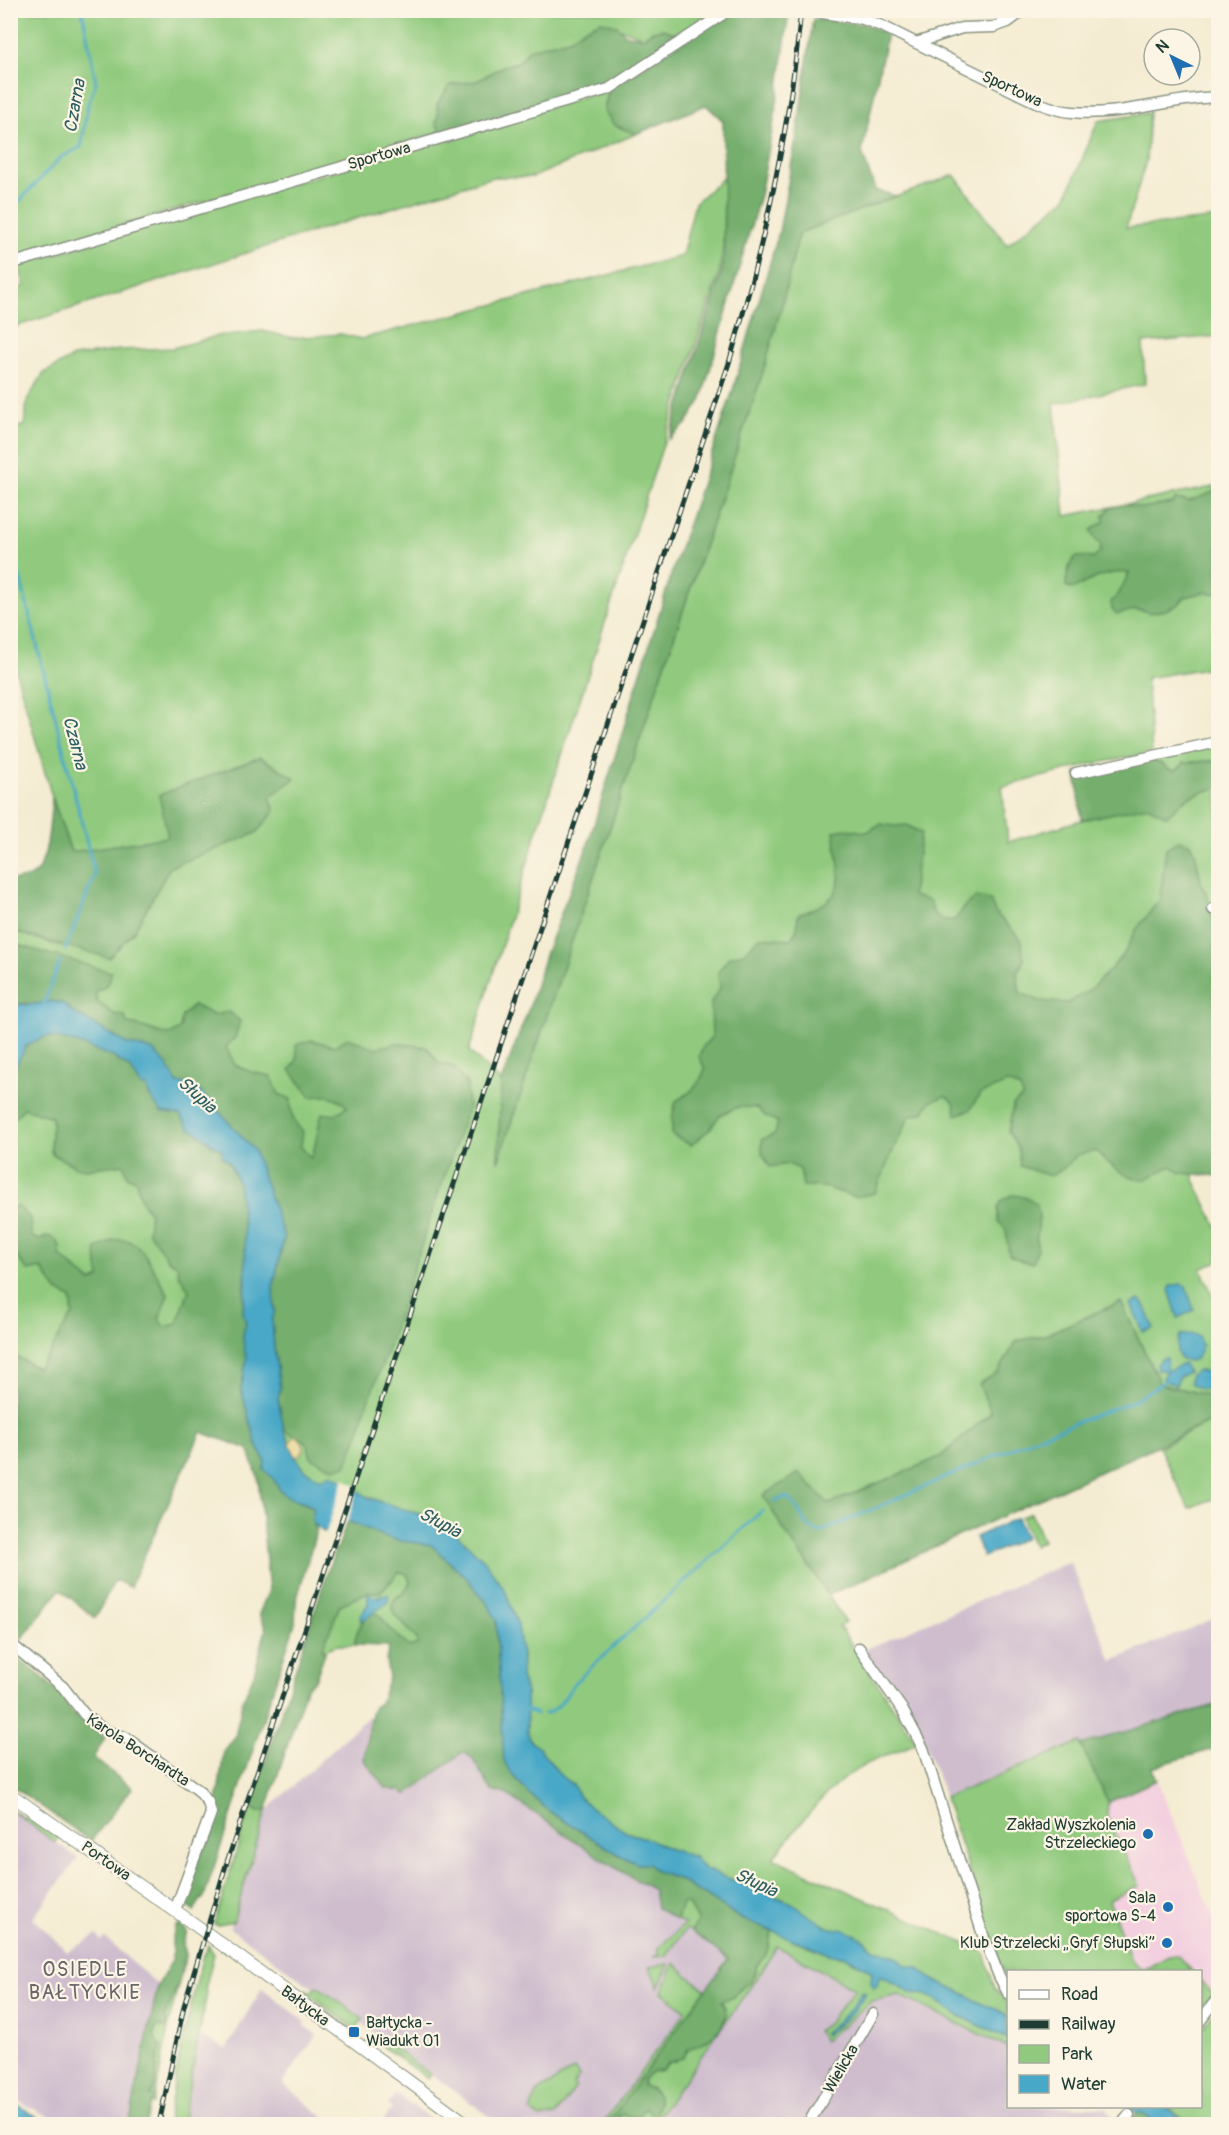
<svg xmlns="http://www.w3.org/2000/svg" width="1229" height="2135" font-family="Pangolin,sans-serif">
  <rect width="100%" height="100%" fill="#fcf5e5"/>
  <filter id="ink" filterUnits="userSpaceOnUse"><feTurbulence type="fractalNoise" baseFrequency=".0167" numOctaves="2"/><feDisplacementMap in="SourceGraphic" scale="12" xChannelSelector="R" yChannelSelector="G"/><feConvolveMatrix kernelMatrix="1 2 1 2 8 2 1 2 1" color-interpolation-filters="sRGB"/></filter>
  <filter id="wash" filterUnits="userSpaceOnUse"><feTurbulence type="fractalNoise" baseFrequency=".008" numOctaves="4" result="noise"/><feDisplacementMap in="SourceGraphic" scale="24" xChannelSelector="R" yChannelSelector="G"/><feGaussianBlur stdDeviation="1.35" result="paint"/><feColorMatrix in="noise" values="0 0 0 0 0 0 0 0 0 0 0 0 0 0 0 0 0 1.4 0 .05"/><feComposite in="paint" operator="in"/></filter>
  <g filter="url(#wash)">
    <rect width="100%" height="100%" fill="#f4ecd2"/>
    <!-- built -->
    <path fill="#f3cfdf" d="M1157,1780L1218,1928V1987L1213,1994L1201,1980L1200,1972L1192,1971L1177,1955L1169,1956L1143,1971L1131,1960L1109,1900L1140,1886L1107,1815L1108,1802Z"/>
    <!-- industrial -->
    <path fill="#cfbdce" d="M1070,1562L1112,1661L1218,1617V1704L1081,1745L1079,1742L945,1798L924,1740L864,1650Z
      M398,1692L525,1806L611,1865L652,1889L761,1972L777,1946L856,1989L828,2023L817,2031L824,2040L872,2001L899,1995L1008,2048V2106L1106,2107L1115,2120L1112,2124H500L230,1928L266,1811L371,1714L379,1716Z
      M10,1810L78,1858L33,1918L67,1952L97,1935L101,1941L105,1938L158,1985L129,2124H63L11,2097Z
      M262,1988L306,2022L304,2026L317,2035L282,2083L332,2124H182L199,2035L226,2049Z
      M396,2094L404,2100L437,2124H381L392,2109L387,2105Z"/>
    <!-- green -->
    <path fill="#91ca7e" stroke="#588459" stroke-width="1.5" d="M11,11H719L678,38L674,33L652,31L643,37L601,21L584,29L569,40L547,44L519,62L503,66L477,81L450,85L437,104L438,115L436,123L441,132L11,258Z
      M609,89L604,110L614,125L636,134L533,177H493L325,228L11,328V291L25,286L18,265Z
      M1149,113L1146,161L1126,228L1218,218V336L1143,343L1145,384L1054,404L1065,516L1218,486V666L1146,678L1152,753L1092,764L1002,787L1008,842L1098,815L1148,806L1167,815C1184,798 1194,793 1218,788V924L1210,913L1211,970L1194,1180L1218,1229V1261L1201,1269L1218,1307V1392L1211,1396L1160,1384L1121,1302L1042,1336L1017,1341L998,1372L991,1413L940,1457L829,1504L763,1495C788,1539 819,1578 845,1622L839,1626L917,1743C894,1753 869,1760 849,1775C819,1796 797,1830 773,1858L984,1952L995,1989L1008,2003V2016L993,2007L984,2005L957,1990L947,1987L930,1978L918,1968L907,1966L895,1957L874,1949L867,1942L841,1929L829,1928L809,1916L792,1903L704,1869L694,1857L670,1849L648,1839L626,1832L595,1811L579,1797L574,1786L561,1776L540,1749L532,1743L527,1732L526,1693L521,1677L522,1656L518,1626L505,1590L483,1559L454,1532L428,1517L414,1511L395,1508L324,1478H318L304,1469L295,1456L284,1430L273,1288L284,1237L254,1150L178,1083L173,1076L127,1044L72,1012L66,1006L54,956L10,943L11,931L59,946L134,931L170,867L256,833L168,837L71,852L52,797L11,654L10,419L19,427L25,425L27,400L44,373L73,357L120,350L173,348L217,336L263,331L293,338L341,334L361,339L682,256L695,203L724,177L723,247L720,270L540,822L469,1051L501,1082L498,1160L730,471L799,233L954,175L1007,245L1066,198L1098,121Z
      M1218,744V760L1184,763L1177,770H1170L1162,764L1149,760Z
      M24,1108L52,1117C53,1131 48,1140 52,1154L76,1166L85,1169L123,1164L136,1180L142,1202L150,1213L148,1231L169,1261L177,1265L179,1275L189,1290L177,1324L164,1327L158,1319L168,1293C150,1269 148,1239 111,1240L98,1263L100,1278L92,1282L60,1256V1247L48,1236L39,1240L31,1236L30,1218L18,1206L11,1209V1121Z
      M10,1254L17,1257L28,1271L41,1268L57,1291L71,1298L73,1315C59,1332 53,1354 37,1368L11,1354Z
      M1218,1418V1497L1189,1508L1159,1447Z
      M1031,1513L1043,1541L1033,1546L1021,1517Z
      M399,1571L407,1574L410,1582L404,1593L395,1598L408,1627L417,1639L418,1644L409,1647L385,1623L379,1614L370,1613L387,1603L384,1594L376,1597L372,1596L360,1620L362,1621L355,1645H338L321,1651L340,1605L368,1592H380L390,1583Z
      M1080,1742L1108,1802L1107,1816L1140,1886L1109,1900L1131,1960L1143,1970L1169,1956L1177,1955L1192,1971L1008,1972V1986L945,1798Z
      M250,1807L258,1812L266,1811L233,1922L218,1925L214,1924Z
      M10,1808L24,1818L31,1817L59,1837L55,1842L11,1810Z
      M682,1902L688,1904L698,1921L691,1931L686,1929L666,1956L654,1957L659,1953L657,1949L685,1924L677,1920Z
      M772,1932H778L793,1940L832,1955L847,1957L853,1962L864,1966L879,1977L886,1978L915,1995L922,1994L933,1998L960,2016L1008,2039V2048L899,1995L872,2001L824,2041L817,2031L828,2023L855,1989L777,1946L761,1972L653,2124H615C621,2110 629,2113 643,2111L644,2108L650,2113L653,2089L643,2086C642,2075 652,2070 662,2070L668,2063L675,2061L690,2048L707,2041L717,2032L725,2021L721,2001L733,1997L754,1976L757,1965L766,1955Z
      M208,1945L214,1954L205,1990L207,1993L182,2124H167L181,2048L203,1954H205Z
      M674,1963L684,1971L683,1972L706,1990L607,2124H602L686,2011L662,1992Z
      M669,1964L658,1988L657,1982L649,1967Z
      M1201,1980L1213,1994L1201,2011Z
      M179,1982L170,2018L155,2097H150L154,2089L158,2057L161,2047C154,2037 151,2039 157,2026L166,2028L168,2027C161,2012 173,1997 179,1982Z
      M317,1986L363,2019L357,2028L362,2033L306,1992V1989L311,1993Z
      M303,1994L351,2028L350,2030L305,1998Z
      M1218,2007V2124H1190L1168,2107L1200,2106L1201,2030Z
      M384,2041L431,2075L428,2079L382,2046Z
      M574,2069L579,2076L573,2084L576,2087L556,2115L541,2118L530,2111L536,2093Z"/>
    <!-- forest -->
    <path fill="#74ae6d" stroke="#4a7650" stroke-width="1.5" d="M729,11H789L776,110L760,195L701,401L686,424L669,439L722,270L724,254L723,121L706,105L636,134L614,125L604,110L609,89Z
      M813,19L864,24L887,34L862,152L875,190L897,196L799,233L783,301L764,369L498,1162L501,1082L529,1008L546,952L587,847L671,575L732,393L779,232L797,134Z
      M601,21L616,25L626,35L643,37C656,28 667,25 678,38L612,81L477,123L441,132L436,123L438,115L437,104L450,85L477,81L503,66L519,62L529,49L569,39L584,29Z
      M1218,490V593L1210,594L1206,592L1185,597L1179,604L1166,610L1149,613L1142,610H1135L1117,614L1112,609L1111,602L1119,593L1129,573C1107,570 1090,581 1072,589L1066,586C1066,578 1069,559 1077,557C1082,556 1089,558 1094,558L1100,552L1101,545L1095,539L1091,530L1105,521L1103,517L1110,508L1126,504L1141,508L1172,503L1176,499L1190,501Z
      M260,757L295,778L270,797L275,811L256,833L170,867L134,931L109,958L11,931V881C18,879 27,879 33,875C49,864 50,816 52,797L71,852L168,837L159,795Z
      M1149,760L1162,764L1170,770H1177L1184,763L1218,760V788C1194,793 1184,798 1167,816L1147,806L1082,820L1076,773Z
      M880,824L895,826L907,825L921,833L912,896L930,901L934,915L945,920H955L965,906L976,897L990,900L995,912L1021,939L1024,960L1017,973L1020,993L1040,1001L1068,1003L1088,991L1111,969L1126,950L1136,930L1160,899L1166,848L1179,840L1189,843L1195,852L1202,886L1208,896L1210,913L1218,924V1176L1181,1173L1171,1166C1165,1169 1149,1178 1145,1179C1128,1182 1106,1162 1096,1151L1077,1155L1064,1168L1050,1176L1020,1166L1018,1148L1008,1132L1013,1105L1023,1096L1020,1088L1007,1083L980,1094L970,1110L956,1115L954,1102L945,1096L930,1102L923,1113L910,1116L894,1148L875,1193L855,1197L824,1187L803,1186L800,1169L788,1164L770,1167L762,1153V1139L775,1134L778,1122L765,1116L757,1108L738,1107L720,1115L709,1130L691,1145L672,1135V1118L676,1101C691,1093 699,1085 705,1069L699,1056L704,1045L712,1037L711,1002L720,988L718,972L729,957L744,953L760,937L791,939L797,929L798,914C853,899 839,875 834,831L846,829L867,832Z
      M11,943L111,972L110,981L103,988L96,991L97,1001L114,1014L124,1015L128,1024C143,1025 156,1033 170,1035L180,1028L182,1016L194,1005L213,1015L229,1012L240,1021L235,1038L226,1047L235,1065L251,1072L271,1076L279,1094L291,1099C291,1112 292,1123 303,1131L301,1147L311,1158C317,1144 317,1128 322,1113L334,1115L347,1107C336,1095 327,1095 311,1097L290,1070L297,1060L296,1045L311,1040L334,1046L348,1038L376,1048L396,1043L427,1047L438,1062L453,1067L467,1084L468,1108L433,1209L385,1358L365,1409L361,1428L346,1466L333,1468L311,1458L307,1442L284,1430L278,1399L280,1388L274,1348L272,1319L275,1311L273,1288L284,1237L253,1150L202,1093L189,1084L178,1083L152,1050L127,1044L77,1015L64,1004L52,1001L34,1004L22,1003L11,1006Z
      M47,1036C69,1040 113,1053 129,1068C135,1072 138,1081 142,1087H147L149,1095L161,1112L180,1115C185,1125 194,1127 200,1136H204L209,1143L222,1150L238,1182L245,1242L246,1264L243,1311L246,1324L243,1335L244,1348L247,1358L241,1389L256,1443L265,1461L264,1470L275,1477L281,1491L295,1500L311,1506L313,1509L314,1526L317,1528L296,1602L295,1623L204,1897L199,1902L194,1911L184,1903V1898L216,1809L224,1750L235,1737L242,1703L254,1674L266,1629L259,1614L269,1590L258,1477L248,1449L201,1432L130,1587L115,1580L95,1618L60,1589L22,1639L11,1630V1354L37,1368C53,1354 59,1331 73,1315L71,1298L57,1291L41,1268L28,1271L17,1257L11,1254V1209L18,1206L30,1218L31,1236L39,1240L48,1236C59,1240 61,1245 60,1256L91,1282L100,1278C99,1268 94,1258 97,1249C141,1220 147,1265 168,1294L159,1319L164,1327L177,1324L189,1290L179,1275L177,1265L169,1261L148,1231L150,1213L142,1202L136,1180L128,1177L123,1164L85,1169L76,1167L52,1154C48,1140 53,1131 52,1117L24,1108L11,1121C11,1087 6,1047 47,1036Z
      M1012,1195C1044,1198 1040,1210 1037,1235C1036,1246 1039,1253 1032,1263L1022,1261L1009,1255L1006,1230L998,1221V1208L1002,1200Z
      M1121,1302L1160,1384L1211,1396L1218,1392V1418L829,1595L781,1526L763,1495L799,1473L829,1504L940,1457L991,1413L979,1384L998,1372L1017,1341L1042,1336Z
      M347,1521C362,1526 377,1534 392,1539C405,1543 418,1542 431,1545L465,1576L488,1604L496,1619L504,1760L528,1793L553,1814L623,1857L638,1864H648L657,1872L678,1879L742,1919L772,1932L766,1955L757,1965L751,1982L742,1987L734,1997L721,2001C738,2019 707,2046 689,2048L683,2058L668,2063L662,2070L651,2072L643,2080V2086C646,2088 650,2088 653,2090C661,2094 659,2108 656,2114L652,2115L645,2108L638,2116L629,2117L622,2114L618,2116L615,2124H607L728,1959L691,1931L698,1921L688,1904L682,1903L677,1920L657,1909L654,1890L611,1865L511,1797L504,1793L492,1791L472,1758L463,1752L406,1795L400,1789L398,1791L386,1788L364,1760L371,1714L374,1707L380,1703L389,1677L386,1661L389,1646L355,1645C355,1632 361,1622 370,1613L379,1614L385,1623L409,1647L418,1644L417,1639L395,1615L392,1605L395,1598L404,1593L410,1582L407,1574L399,1572L380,1592H368L340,1605L322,1650H326L315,1680L306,1688L266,1811L258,1812L250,1807L335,1549L338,1548Z
      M10,1652L41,1676L64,1698L71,1711L105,1738L93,1758L132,1788L91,1841L11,1785Z
      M1218,1704V1748L1152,1767L1157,1780L1108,1802L1081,1745Z
      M180,1925L187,1932L183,1944L186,1954L179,1982L165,2016L168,2027L166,2028L157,2026C152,2037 155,2038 161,2047L158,2057L154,2089L150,2096L155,2097L153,2104L151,2102C147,2110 149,2118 144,2124H129L158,1985L172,1960V1940L176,1926Z
      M1137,2113H1142L1157,2124H1133L1129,2122Z"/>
    <!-- sand -->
    <path fill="#eeda9e" stroke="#868c69" stroke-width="1.5" d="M295,1436C301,1439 304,1444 304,1450L296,1458L289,1443Z"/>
    <!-- water -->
    <path fill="#48a8c7" stroke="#34727e" stroke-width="1.5" d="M52,1001L64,1004L72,1012L127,1044L152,1050L167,1065L177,1083L189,1084L202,1093L254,1150L284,1237L273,1288L275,1312L272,1319L274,1348L280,1388L278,1399L284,1430L295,1456L304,1469L318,1478H324L330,1474L343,1480L369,1498L428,1517L454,1532L483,1559L505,1590L518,1626L522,1656L521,1677L526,1693L527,1732L532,1743L540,1749L561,1776L574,1786L579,1797L595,1811L626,1832L648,1839L670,1849L694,1857L704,1869L792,1903L809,1916L829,1928L841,1929L857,1935L874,1949L895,1957L907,1966L918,1968L930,1978L947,1987L957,1990L984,2005L993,2007L1008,2016V2039L960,2016L933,1998L922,1994L910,1993L886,1978L879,1977L877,1986L874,1987L871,1982L872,1972C866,1968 853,1960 847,1957C843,1955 836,1956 832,1955L742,1919L678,1879L657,1872L648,1864H638L623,1857L553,1814L528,1793L508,1769L504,1760L496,1620L488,1604L465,1576L431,1545C418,1542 405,1543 392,1539C377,1534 362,1526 347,1521L324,1532C314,1526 310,1522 313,1509L311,1506C302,1501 290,1500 283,1493C274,1484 277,1479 264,1470L265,1461L256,1443L241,1389L247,1358L244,1348L243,1335L246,1324L243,1311L246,1289L245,1242L238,1182L229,1161L222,1157V1150C211,1144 199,1131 190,1129L180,1115L161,1112L149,1095L147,1087H142L130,1068L113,1057L74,1042L47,1036L27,1045L11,1074V1006C24,1003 39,1006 52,1001Z
      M1180,1284L1186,1286L1194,1310L1178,1318L1169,1290L1171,1286Z
      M1139,1300L1145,1305L1154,1328L1143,1332L1131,1304Z
      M1194,1334L1198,1337L1202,1345L1197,1358L1191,1361L1181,1360C1175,1351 1176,1345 1180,1335Z
      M1167,1358V1371L1184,1364L1188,1372L1179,1377L1176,1385L1165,1381L1163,1378L1165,1373L1163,1370H1157L1156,1364L1161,1359Z
      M1197,1371C1207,1371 1213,1373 1218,1381L1216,1388C1207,1392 1198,1389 1190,1383V1375Z
      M1017,1518L1026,1538L983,1557L975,1537Z
      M368,1594L376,1597L388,1594L389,1598L387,1603L362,1621L361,1615L368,1604Z
      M862,1991L866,1993L852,2013L825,2035L824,2033L851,2009Z
      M11,2102L23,2108L46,2124H11Z
      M1126,2107H1166L1187,2124H1157L1142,2113H1137Z"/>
    <!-- pier -->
    <path fill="#f4ecd2" d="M344,1478L358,1487L348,1520L345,1525L325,1535Z"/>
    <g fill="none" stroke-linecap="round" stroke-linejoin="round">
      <!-- stream -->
      <path stroke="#48a8c7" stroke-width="3" d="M10,211L60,158L81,147L88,104L96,82L82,10
        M10,538L95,875L65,950
        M43,1005L60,962
        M774,1501L786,1497C802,1506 801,1529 821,1532L1038,1437L1133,1401L1165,1381
        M524,1709L536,1714
        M544,1714C559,1711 567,1694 575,1682L763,1510"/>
    </g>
  </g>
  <g filter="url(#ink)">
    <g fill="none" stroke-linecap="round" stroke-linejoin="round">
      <!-- minor-tunnel -->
      <path stroke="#c9c9b2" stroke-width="10" stroke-dasharray="10 5" stroke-linecap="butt" d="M795,10L816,12"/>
      <!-- minor casing -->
      <g stroke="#8a9483" stroke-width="13">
        <path id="minor" d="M816,12L863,19L884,27C922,46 960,65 999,84C1022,95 1047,110 1072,112C1121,117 1170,98 1218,97
          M916,43L962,28L994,27L1008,22L1024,10
          M10,264L609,89L729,10
          M1076,773L1218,742
          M1213,909L1218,908
          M1218,1285V1287
          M10,1643L63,1687L84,1714L105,1731L125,1737L198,1790L208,1802L211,1813L175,1910
          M859,1648L902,1709L923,1748L984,1938L999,1976L1008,1993
          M1200,2021L1218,1998
          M808,2124L873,2014
          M1122,2124L1129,2115"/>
      </g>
      <!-- major casing -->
      <g stroke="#8a9483" stroke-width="14">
        <path id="major" d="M10,1794L201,1929L467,2124"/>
      </g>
      <!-- minor -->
      <use href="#minor" stroke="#fff" stroke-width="10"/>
      <!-- major -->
      <use href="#major" stroke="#fff" stroke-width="12"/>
      <!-- rail casing -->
      <g stroke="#1f3d34" stroke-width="5">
        <path id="rail" d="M159,2124L184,2006L226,1865L729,363C763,247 790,131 801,10"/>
      </g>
      <!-- rail -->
      <use href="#rail" stroke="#fcf5e5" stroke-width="3" stroke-dasharray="9" stroke-linecap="butt"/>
    </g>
  </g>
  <!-- markers -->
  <g fill="#1f6fb2" stroke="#fcf5e5" stroke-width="2">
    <circle cx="1148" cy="1834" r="6"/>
    <circle cx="1168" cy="1907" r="6"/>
    <circle cx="1167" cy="1943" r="6"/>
    <rect x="348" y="2026" width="12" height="12" rx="3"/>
  </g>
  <g text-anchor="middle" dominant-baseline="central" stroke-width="4.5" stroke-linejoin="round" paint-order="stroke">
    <!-- street labels -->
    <g font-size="16" fill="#1f3d34" stroke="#fcf5e5">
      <text transform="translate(1012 89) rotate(25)">Sportowa</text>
      <text transform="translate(379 156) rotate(-16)">Sportowa</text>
      <text transform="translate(138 1750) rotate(33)">Karola Borchardta</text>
      <text transform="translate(106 1861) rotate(35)">Portowa</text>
      <text transform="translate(305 2006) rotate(37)">Bałtycka</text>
      <text transform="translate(841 2069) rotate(-60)">Wielicka</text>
    </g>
    <!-- poi labels -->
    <g font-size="16" fill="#1f3d34" stroke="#fcf5e5" text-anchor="end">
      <text x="1136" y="1825">Zakład Wyszkolenia<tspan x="1136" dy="18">Strzeleckiego</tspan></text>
      <text x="1156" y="1898">Sala<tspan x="1156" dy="18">sportowa S-4</tspan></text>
      <text x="1155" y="1943">Klub Strzelecki „Gryf Słupski”</text>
      <text x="366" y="2023" text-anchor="start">Bałtycka -<tspan x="366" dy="18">Wiadukt 01</tspan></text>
    </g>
    <!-- water labels -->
    <g font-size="18" font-style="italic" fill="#2b5d60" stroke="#fcf5e5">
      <text transform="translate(75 106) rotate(-80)">Czarna</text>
      <text transform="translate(75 743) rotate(76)">Czarna</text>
      <text transform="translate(197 1095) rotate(42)">Słupia</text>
      <text transform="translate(440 1523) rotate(28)">Słupia</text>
      <text transform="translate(756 1883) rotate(25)">Słupia</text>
    </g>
    <!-- quarter labels -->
    <g font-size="20" letter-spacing="1.5" fill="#67646a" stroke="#fcf5e5">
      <text x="85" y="1969">OSIEDLE<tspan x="85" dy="23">BAŁTYCKIE</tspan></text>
    </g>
  </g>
  <!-- margin -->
  <rect width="1229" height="2135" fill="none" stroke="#fcf5e5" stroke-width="36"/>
  <!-- legend -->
  <rect x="1007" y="1970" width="195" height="138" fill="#fcf5e5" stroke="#a4ab9e" stroke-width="1.5"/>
  <rect x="1019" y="1990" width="30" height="9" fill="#ffffff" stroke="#a4ab9e" stroke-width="1.5"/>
  <text x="1061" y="2000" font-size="18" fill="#1f3d34">Road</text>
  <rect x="1019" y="2020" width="30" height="9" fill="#1f3d34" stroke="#a4ab9e" stroke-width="1.5"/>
  <text x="1061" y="2030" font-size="18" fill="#1f3d34">Railway</text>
  <rect x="1019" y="2045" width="30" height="18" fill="#91ca7e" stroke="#a4ab9e" stroke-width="1.5"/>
  <text x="1061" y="2060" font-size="18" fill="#1f3d34">Park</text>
  <rect x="1019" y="2075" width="30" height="18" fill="#48a8c7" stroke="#a4ab9e" stroke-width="1.5"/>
  <text x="1061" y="2090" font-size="18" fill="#1f3d34">Water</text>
  <!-- north arrow -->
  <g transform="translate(1172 57) rotate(317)"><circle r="28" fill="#fcf5e5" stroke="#a4ab9e" stroke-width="1.5"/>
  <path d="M0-4.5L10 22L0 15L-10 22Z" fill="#1f6fb2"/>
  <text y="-9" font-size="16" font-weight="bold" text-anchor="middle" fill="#1f3d34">N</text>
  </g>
</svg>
